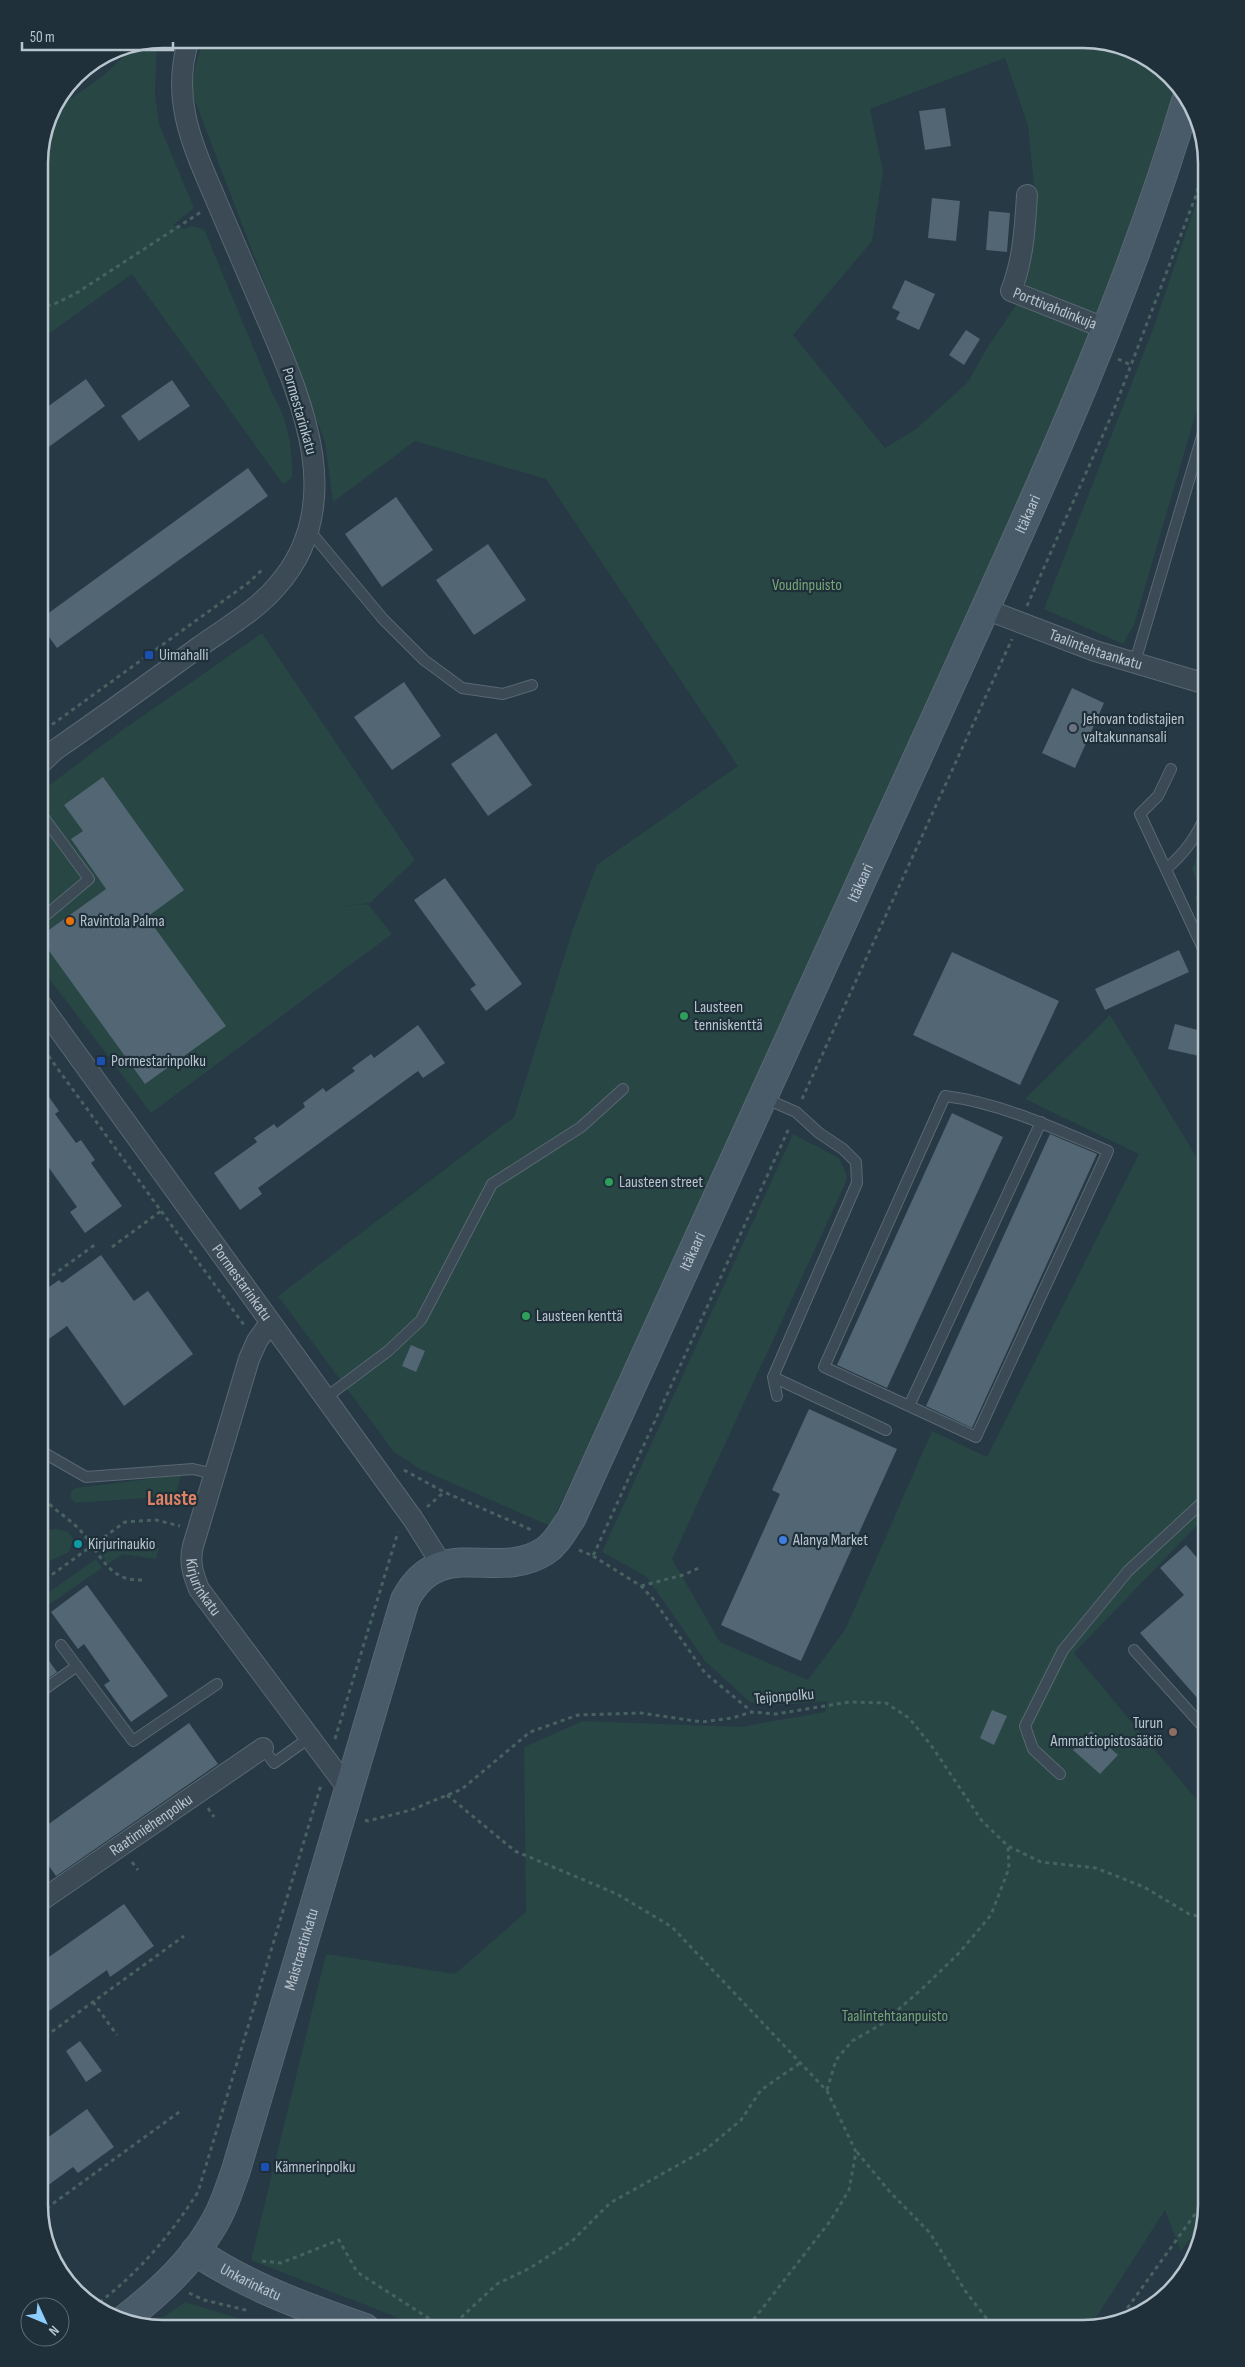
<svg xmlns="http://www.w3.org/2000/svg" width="1245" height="2367" font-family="'Sofia Sans Condensed',sans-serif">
  <rect width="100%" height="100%" fill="#263945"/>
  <!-- green -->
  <path fill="#284644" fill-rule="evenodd" d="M203,39H1091L1158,64L1177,89L1164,143L1105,307L735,1134L550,1526L420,1469L394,1452L278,1296L514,1117L573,929L597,865L738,766L546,479L415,441L333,502L325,442L192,93L195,68ZM1005,58L1028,126L1035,196L1023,281L1033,294L1017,304L987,348L968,382L916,429L885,448L793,335L872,241L883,171L870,109Z
    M157,40L155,94L159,124L194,208L173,225L185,229L191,226L204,229L273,395C288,419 293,449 292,478L283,484L132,274L39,341V155L48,115L56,103L73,97L104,75L127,53L134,44Z
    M1206,174V378L1134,625L1123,644L1044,609L1154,326Z
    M262,633L415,860L370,903L336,907L368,904L392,934L151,1113L39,965V793L121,731Z
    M1206,847V931L1195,898L1200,888L1192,869L1197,858Z
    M1110,1015L1199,1161L1206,1158V1516L1074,1653L1206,1811V2205L1199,2228L1181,2251L1165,2210L1090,2327L1082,2328H424L251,2260L326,1954L455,1974L526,1912L524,1747L583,1721L740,1727L825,1712L828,1701L782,1705L751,1703L705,1661L647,1577L602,1552L793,1134L839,1158L847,1175L845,1184L672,1559L720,1642L808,1680L846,1628L932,1431L987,1457L1139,1154L1025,1099Z
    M181,1475L175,1496L75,1503L71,1498V1491L76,1488Z
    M58,1529L68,1532L73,1538L69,1552L39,1566V1530Z
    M120,1543L159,1548L156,1559L123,1554L108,1564L102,1555Z
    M96,1559L102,1568L44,1608L39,1599Z
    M185,2302L270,2328L150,2326Z"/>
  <!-- building -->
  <path fill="#526673" d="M945,108L951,146L925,150L919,111Z
    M932,198L960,201L956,241L928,238Z
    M989,211L1010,213L1007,252L986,250Z
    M905,280L935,294L919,330L896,319L900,312L892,308Z
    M966,330L980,339L964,365L949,355Z
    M86,379L105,406L39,454V413Z
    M172,380L190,406L139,441L121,416Z
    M248,468L268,496L57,648L39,623V620Z
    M396,497L433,550L382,587L345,534Z
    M488,544L526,600L474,635L436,580Z
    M404,682L441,736L392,770L354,717Z
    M1072,688L1104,703L1075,768L1042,753Z
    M496,733L532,785L488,816L451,764Z
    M103,777L184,890L147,917L226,1026L145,1084L39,937L106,889L71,839L83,831L64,805Z
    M445,878L522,984L486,1011L470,989L476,985L414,900Z
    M1179,950L1189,972L1105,1010L1095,989Z
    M952,952L1059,1001L1020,1085L913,1035Z
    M1175,1024L1205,1032L1199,1056L1168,1049Z
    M418,1025L445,1063L423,1078L418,1071L258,1188L262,1194L240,1210L214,1173L257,1142L254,1138L274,1124L277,1128L305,1107L303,1103L323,1088L326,1092L355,1071L352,1068L371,1054L374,1058Z
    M39,1083L59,1111L55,1114L76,1143L81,1140L95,1160L91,1163L122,1206L85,1233L70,1212L77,1207L39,1154Z
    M952,1113L1003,1137L887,1388L837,1365Z
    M1050,1134L1097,1154L972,1428L926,1406Z
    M101,1255L134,1301L148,1291L193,1354L124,1406L67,1326L39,1346V1294L59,1280L62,1283Z
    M411,1345L425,1351L416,1372L402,1366Z
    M809,1409L897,1449L801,1661L721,1625L780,1494L772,1490Z
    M1186,1545L1206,1568V1708L1140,1633L1184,1595L1160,1568Z
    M87,1585L168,1696L131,1722L104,1685L110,1681L84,1644L78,1649L51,1612Z
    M39,1647L57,1672L39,1685Z
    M992,1710L1007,1716L994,1745L980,1738Z
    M189,1723L218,1764L56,1876L39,1852V1831Z
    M1091,1731L1118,1755L1100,1774L1073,1750Z
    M124,1904L154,1946L110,1977L107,1970L39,2018V1964Z
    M80,2041L102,2071L86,2082L66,2051Z
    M87,2109L114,2147L78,2173L73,2167L39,2192V2144Z"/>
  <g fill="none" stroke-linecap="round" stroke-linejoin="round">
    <!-- lane casing -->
    <g stroke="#596872" stroke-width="12">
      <path id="lane" d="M309,530L383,619L424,660L462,688L503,694L532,685
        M1135,662L1206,423
        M1171,769L1158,796L1140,814L1206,955
        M1166,869C1185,853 1196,837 1206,815
        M39,921L89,879L39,811
        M764,1098L796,1112L819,1133L843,1149L856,1162L857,1183L773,1377L777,1396
        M773,1377L886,1430
        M324,1399L388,1351L421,1320L492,1184L581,1127L623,1089
        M909,1406L824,1367L945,1096C1001,1103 1056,1129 1108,1151L976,1437L909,1406L1041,1122
        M39,1450L86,1477L193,1469L214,1474
        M61,1645L133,1741L217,1684
        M1134,1650L1206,1730
        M39,1693L77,1666
        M263,1748L274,1763L309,1738
        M1060,1774L1033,1749L1025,1726L1063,1650L1128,1571L1206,1499"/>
    </g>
    <!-- street casing -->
    <g stroke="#596872" stroke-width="22">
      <g id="street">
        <path id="s1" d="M1027,195C1025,228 1023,261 1011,291L1107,329"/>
        <path id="s2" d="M985,609L1095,651L1206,684"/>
        <path d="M39,765L55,750C104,716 151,682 199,647C225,628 256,611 277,586C348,506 303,403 267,319C250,279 233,240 216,200C193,146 170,99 189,39"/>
        <path id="s3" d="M39,1002L413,1519L442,1565"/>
        <path id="s4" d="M270,1323L257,1341L249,1359L193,1546C189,1562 193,1574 199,1589L349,1790"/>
        <path id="s5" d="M39,1902L263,1748"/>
      </g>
    </g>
    <!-- secondary casing -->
    <g stroke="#596872" stroke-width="30">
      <g id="secondary">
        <path id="s6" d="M195,2251C248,2287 305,2307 365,2328"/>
        <path id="s7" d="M126,2318C157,2294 190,2264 210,2230C222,2212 229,2190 236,2170L405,1600C440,1533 496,1583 545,1551C557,1543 563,1530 571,1519C689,1259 807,1000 925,741C1020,531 1120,323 1186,101"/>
      </g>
    </g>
    <!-- path -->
    <path stroke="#476260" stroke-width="3" stroke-dasharray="4 4" stroke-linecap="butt" d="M39,308L54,304L75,294L201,212
      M1118,359L1131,365
      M1027,606L1113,412L1195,198L1206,162
      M39,734L248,583L262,570
      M39,1043L244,1325
      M802,1099L1012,639
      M112,1247L161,1211
      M39,1285L96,1244
      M404,1470L444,1492L534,1531
      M39,1492C48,1506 63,1514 76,1526C98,1546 105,1582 142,1580
      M427,1507L444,1492
      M579,1550L593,1556L790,1126
      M593,1556L641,1586L653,1599L705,1673L751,1711
      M39,1584L125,1522L156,1520L180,1526
      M641,1586L683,1575L699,1568
      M39,1636L46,1645
      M335,1739L398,1532
      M447,1795L515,1851L617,1894L672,1927L827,2091L856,2152L849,2190L831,2220L747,2328
      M208,1808L214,1817
      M365,1820L368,1821L411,1810L462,1789L530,1732L578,1715L641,1713L702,1722L732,1718L752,1712L776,1714L849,1702L886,1703L909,1718L933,1748L982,1821L1008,1846L1041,1862L1096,1868L1144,1887L1189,1914L1206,1918
      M132,1862L138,1870
      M39,1867L45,1876
      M93,2002L117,2035
      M39,2041L184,1936
      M827,2090L836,2060L852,2041L882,2024L924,1987L959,1953L991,1915L1009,1868L1008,1846
      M857,2152L890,2192L930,2233L966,2292L994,2328
      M40,2213L182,2110
      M262,2261L281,2263L339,2240L357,2272L433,2321L453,2325L497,2284L530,2268L572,2241L610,2203L705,2150L741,2120L761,2090L800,2063
      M189,2293L204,2300L250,2311
      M93,2307C137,2275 169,2237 198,2192L321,1785
      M158,2321L163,2328
      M1118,2321L1206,2199"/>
    <!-- lane -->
    <use href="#lane" stroke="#3b4a55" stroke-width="10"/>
    <!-- street -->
    <use href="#street" stroke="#3b4a55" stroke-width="20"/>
    <!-- secondary -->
    <use href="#secondary" stroke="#495a68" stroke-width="28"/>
  </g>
  <!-- markers -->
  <g fill="#1a4fb4" stroke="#1f303a" stroke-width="2">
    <rect x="144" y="650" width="10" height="10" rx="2.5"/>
    <rect x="96" y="1056" width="10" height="10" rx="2.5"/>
    <rect x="260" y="2162" width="10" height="10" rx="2.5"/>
  </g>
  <circle fill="#6b7280" stroke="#1f303a" stroke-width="2" cx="1073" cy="728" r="5"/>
  <circle fill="#e8710a" stroke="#1f303a" stroke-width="2" cx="70" cy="921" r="5"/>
  <g fill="#2e9e5b" stroke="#1f303a" stroke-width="2">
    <circle cx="684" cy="1016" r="5"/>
    <circle cx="609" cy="1182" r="5"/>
    <circle cx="526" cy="1316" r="5"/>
  </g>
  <circle fill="#3f7fe0" stroke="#1f303a" stroke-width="2" cx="783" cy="1540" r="5"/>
  <circle fill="#0f9aa8" stroke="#1f303a" stroke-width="2" cx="78" cy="1544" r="5"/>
  <circle fill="#8d6e63" stroke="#1f303a" stroke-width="2" cx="1173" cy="1732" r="5"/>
  <g text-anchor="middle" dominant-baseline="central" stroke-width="4.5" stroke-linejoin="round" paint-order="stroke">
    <!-- street labels -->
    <g font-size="16" fill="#b9c5ce" stroke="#1f303a">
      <text stroke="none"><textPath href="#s1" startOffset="145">Porttivahdinkuja</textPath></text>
      <text transform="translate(299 411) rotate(74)">Pormestarinkatu</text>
      <text stroke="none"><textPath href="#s7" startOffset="2085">Itäkaari</textPath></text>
      <text stroke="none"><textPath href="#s2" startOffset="118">Taalintehtaankatu</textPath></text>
      <text stroke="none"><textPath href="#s7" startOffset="1680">Itäkaari</textPath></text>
      <text stroke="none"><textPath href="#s7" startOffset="1275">Itäkaari</textPath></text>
      <text stroke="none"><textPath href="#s3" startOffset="346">Pormestarinkatu</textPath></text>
      <text stroke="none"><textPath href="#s4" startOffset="281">Kirjurinkatu</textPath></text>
      <text transform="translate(784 1697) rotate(-5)">Teijonpolku</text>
      <text stroke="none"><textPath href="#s5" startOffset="136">Raatimiehenpolku</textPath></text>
      <text stroke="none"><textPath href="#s7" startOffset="418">Maistraatinkatu</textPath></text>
      <text stroke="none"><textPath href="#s6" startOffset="64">Unkarinkatu</textPath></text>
    </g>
    <!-- park labels -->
    <g font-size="16" fill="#75a577" stroke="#1f303a">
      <text x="807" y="585">Voudinpuisto</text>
      <text x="895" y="2016">Taalintehtaanpuisto</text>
    </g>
    <!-- poi labels -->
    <g font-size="16" fill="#b9c5ce" stroke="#1f303a" text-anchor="start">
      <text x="159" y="655">Uimahalli</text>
      <text x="1083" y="719">Jehovan todistajien<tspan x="1083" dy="18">valtakunnansali</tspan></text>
      <text x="80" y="921">Ravintola Palma</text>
      <text x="694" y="1007">Lausteen<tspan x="694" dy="18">tenniskenttä</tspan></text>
      <text x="111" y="1061">Pormestarinpolku</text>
      <text x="619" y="1182">Lausteen street</text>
      <text x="536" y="1316">Lausteen kenttä</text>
      <text x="793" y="1540">Alanya Market</text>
      <text x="88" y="1544">Kirjurinaukio</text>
      <text x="1163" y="1723" text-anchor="end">Turun<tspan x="1163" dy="18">Ammattiopistosäätiö</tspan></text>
      <text x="275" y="2167">Kämnerinpolku</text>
    </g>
    <!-- district labels -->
    <g font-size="21" font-weight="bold" fill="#dd8265" stroke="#1f303a">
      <text x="172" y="1498">Lauste</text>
    </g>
  </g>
  <!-- crop -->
  <path d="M0 0H1245V2367H0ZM163 48H1083A115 115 0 0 1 1198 163V2205A115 115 0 0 1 1083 2320H163A115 115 0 0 1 48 2205V163A115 115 0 0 1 163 48Z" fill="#1f303a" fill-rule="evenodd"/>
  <path fill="none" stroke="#b9c5ce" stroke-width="2.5" d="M163 48H1083A115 115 0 0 1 1198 163V2205A115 115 0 0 1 1083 2320H163A115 115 0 0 1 48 2205V163A115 115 0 0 1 163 48Z"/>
  <!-- north arrow -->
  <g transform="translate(45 2322) rotate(134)"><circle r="24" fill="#1f303a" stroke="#5d6c75"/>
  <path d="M0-4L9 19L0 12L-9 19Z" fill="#8ecefe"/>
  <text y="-8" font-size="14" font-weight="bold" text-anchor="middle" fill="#b9c5ce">N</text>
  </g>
  <!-- scale -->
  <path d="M22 42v8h151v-8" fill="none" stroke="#b9c5ce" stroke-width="2.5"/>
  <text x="30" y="42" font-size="15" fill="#b9c5ce" stroke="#1f303a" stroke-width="4" paint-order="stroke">50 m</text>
</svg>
